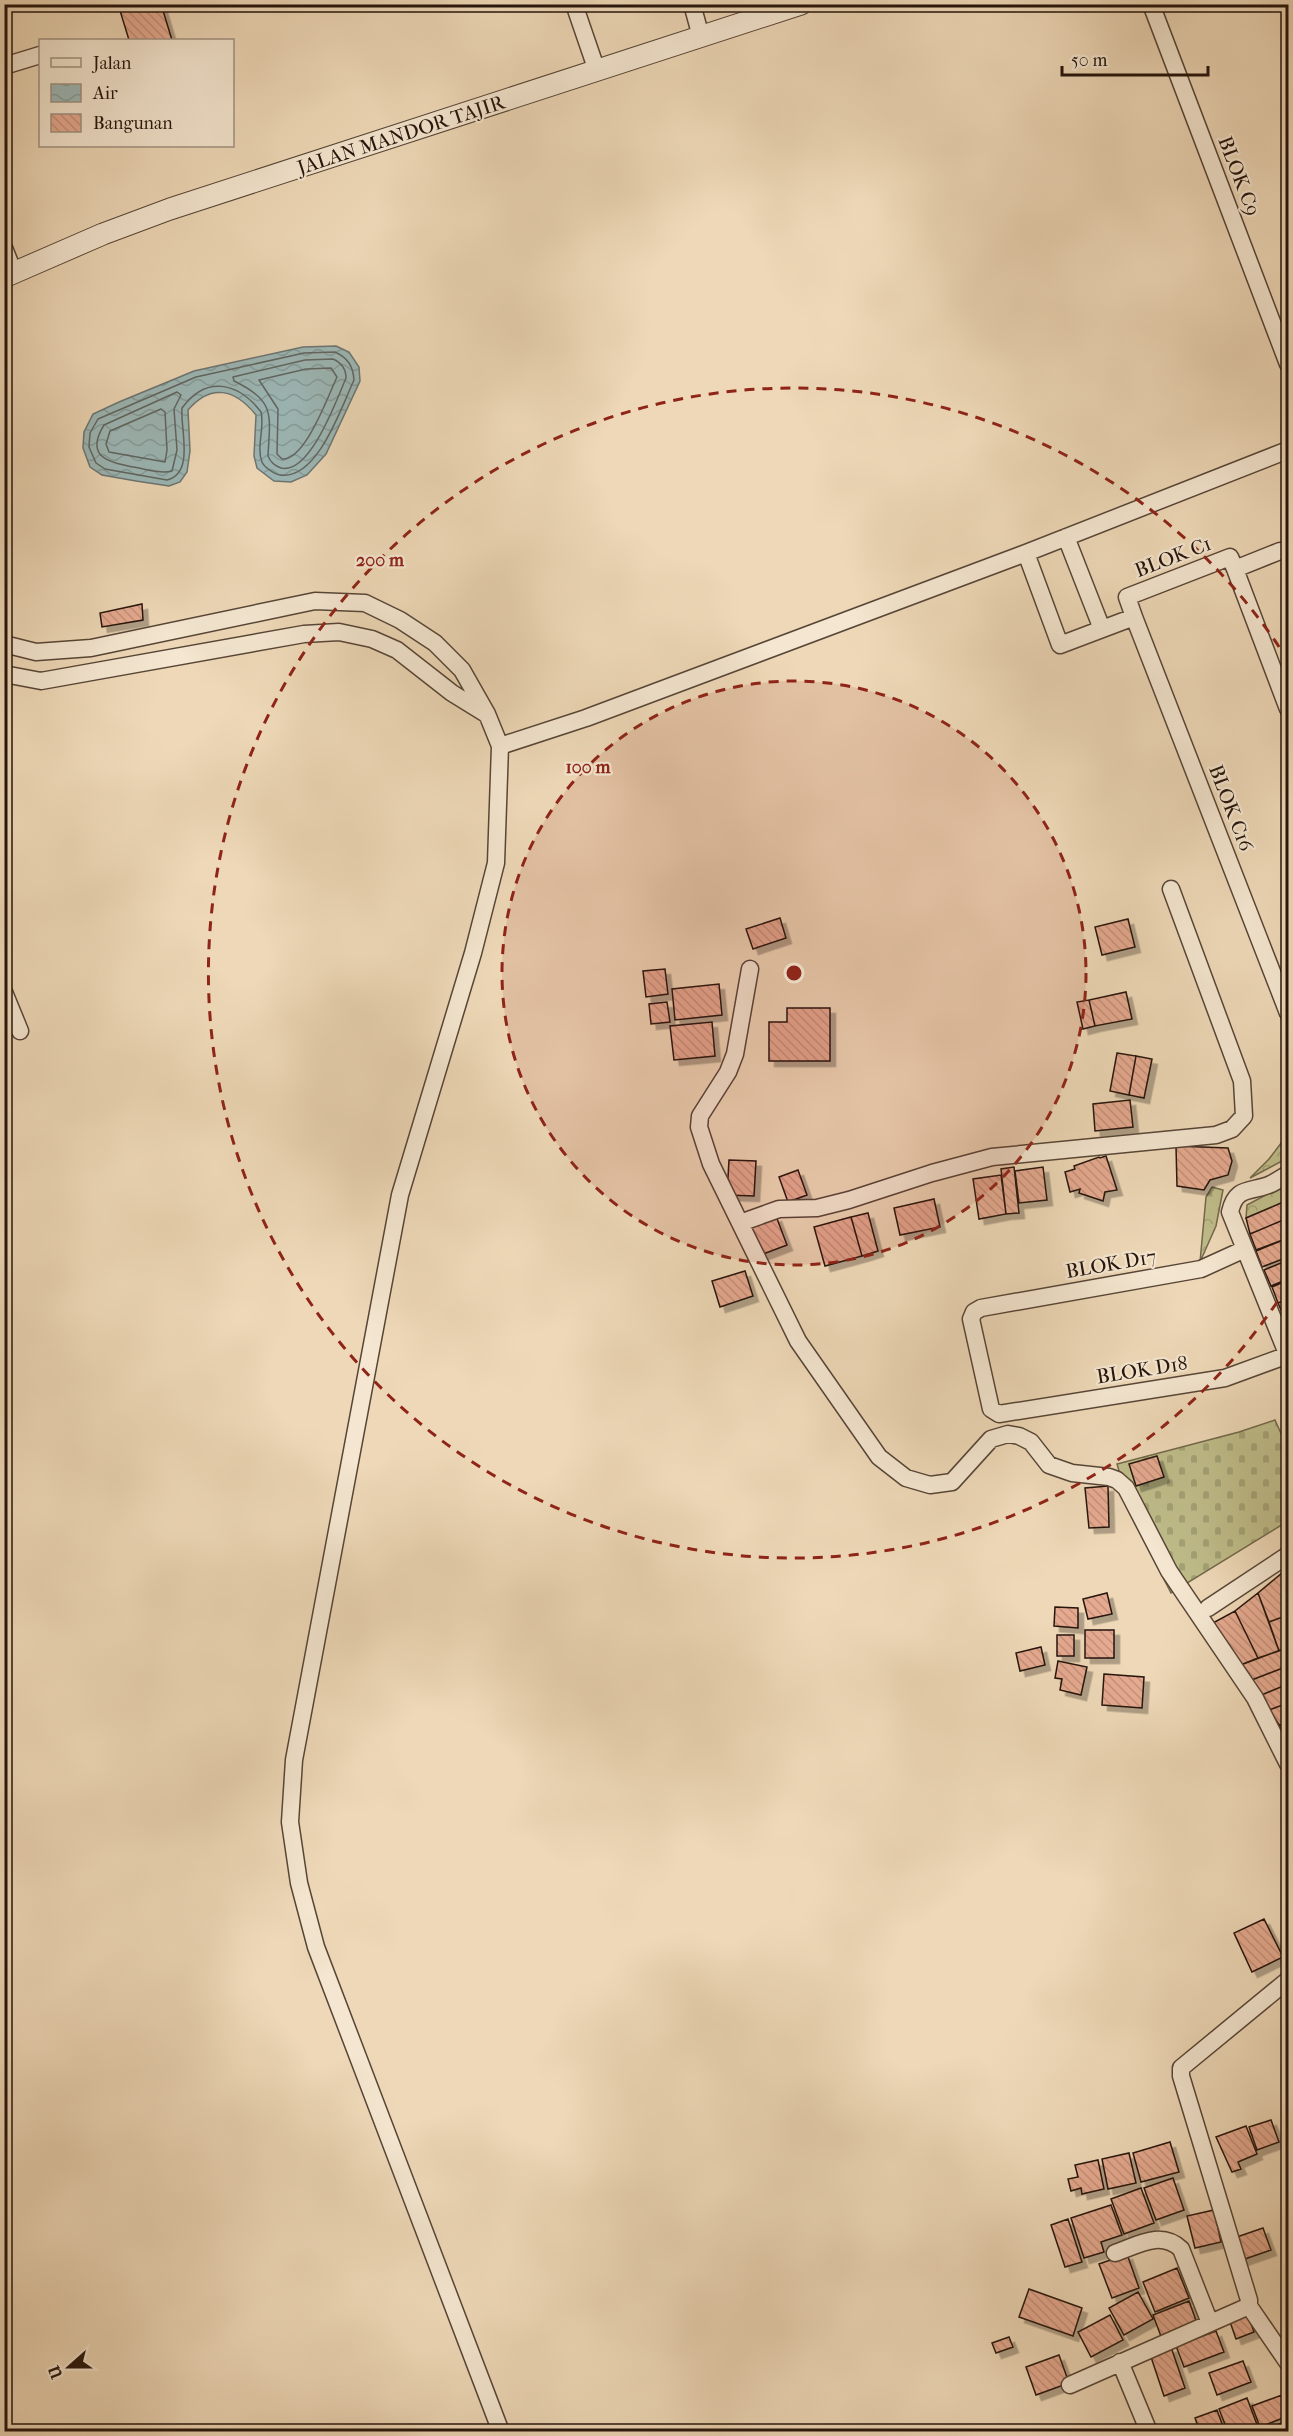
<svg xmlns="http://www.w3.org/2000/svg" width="1293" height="2436" font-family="'IM FELL French Canon',serif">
  <defs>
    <pattern id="cemetery-stones" width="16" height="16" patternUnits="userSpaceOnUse" patternTransform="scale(1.5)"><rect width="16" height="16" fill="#bfbd8a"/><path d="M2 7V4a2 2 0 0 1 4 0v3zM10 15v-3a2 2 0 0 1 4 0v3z" fill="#a4a276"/></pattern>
    <pattern id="park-crowns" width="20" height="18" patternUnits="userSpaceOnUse" patternTransform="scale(1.5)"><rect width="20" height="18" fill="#bfbd8a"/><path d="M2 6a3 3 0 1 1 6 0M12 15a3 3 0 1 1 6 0" fill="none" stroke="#a4a276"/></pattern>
    <pattern id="water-waves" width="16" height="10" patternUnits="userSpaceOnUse" patternTransform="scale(1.5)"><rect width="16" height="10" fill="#9cb8b7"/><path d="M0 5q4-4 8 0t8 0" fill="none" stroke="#869d9c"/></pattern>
    <pattern id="building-back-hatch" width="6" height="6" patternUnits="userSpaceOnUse" patternTransform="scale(1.5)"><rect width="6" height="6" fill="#e6aa90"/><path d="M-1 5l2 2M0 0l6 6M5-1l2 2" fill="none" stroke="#c5917b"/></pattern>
    <filter id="shadow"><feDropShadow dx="5.5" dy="5.5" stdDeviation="0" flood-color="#0004"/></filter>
  </defs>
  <rect width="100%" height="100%" fill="#eed8b7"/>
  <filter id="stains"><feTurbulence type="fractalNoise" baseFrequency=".00333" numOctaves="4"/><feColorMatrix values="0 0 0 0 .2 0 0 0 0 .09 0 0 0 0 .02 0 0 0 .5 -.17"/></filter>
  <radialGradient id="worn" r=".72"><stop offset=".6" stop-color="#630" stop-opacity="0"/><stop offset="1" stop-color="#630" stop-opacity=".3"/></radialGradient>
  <!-- cemetery -->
  <path fill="url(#cemetery-stones)" stroke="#72684b" stroke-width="1.5" d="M1275,1420L1288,1449V1521L1171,1593L1133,1519L1117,1464L1239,1432Z"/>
  <!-- park -->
  <path fill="url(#park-crowns)" stroke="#72684b" stroke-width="1.5" d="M1288,1134V1156L1286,1159L1250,1178L1269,1159Z
    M1288,1183V1201L1246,1218L1247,1205Z
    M1212,1187L1223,1190L1216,1226L1200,1262L1206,1197Z"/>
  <!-- water -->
  <path fill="url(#water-waves)" stroke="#6c7673" stroke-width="1.5" d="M336,346L349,352L359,367L360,381L326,454L307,475L291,482L274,481L257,468L254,456L256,415C235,389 211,383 188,410L190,451L187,472L180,482L169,486L136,481L102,475L90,467L83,448L84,432L93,414L119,402L194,371L303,347Z"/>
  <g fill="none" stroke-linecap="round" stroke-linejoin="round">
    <!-- shore -->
    <path stroke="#606662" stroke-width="1.5" d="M335,352C348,358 353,366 354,380C341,408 317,481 280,475C274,474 264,467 262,462C256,447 265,427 261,412C238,382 206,375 182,408C180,429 195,473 167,480L105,469L96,463L89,447L90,433L98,419L196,377L304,353Z
      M333,359C342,363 346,369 346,378C337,399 310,475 281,468C275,466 270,461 268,456C270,415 276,401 234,381L233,377L305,360Z
      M331,368L337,377C328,396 305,461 282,459L277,454L278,409L259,380L306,369Z
      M177,392L181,395L174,409L177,450L172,471C162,474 149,470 139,468C112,463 83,459 104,425Z
      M161,409L165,412L167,450L165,462L109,452L106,444L110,431Z"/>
  </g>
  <!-- building -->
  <path fill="url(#building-back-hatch)" stroke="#25140c" stroke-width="1.5" filter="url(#shadow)" d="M118,4H161L172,40H129Z
    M142,604L143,620L102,627L100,613Z
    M780,918L786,938L753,949L746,929Z
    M1128,919L1135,947L1102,955L1095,927Z
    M665,969L668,994L646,997L643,971Z
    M719,984L722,1015L675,1020L672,989Z
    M1126,992L1132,1019L1095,1026L1089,1000Z
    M1089,1000L1095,1026L1083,1029L1077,1002Z
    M667,1002L670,1022L651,1024L649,1004Z
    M787,1008H830V1061H769V1022H787Z
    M712,1022L715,1056L674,1060L670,1026Z
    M1117,1053L1136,1056L1129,1095L1110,1091Z
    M1136,1056L1152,1059L1144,1098L1129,1095Z
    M1130,1100L1133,1127L1095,1131L1093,1104Z
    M1176,1146L1228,1148L1232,1161L1228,1175L1210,1180L1204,1190L1177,1186Z
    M1106,1156L1117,1190L1105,1192L1103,1201L1079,1193L1080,1189L1070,1192L1065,1172L1075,1169L1074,1166L1099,1157L1100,1158Z
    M729,1160L756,1161L754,1196L727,1195Z
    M1014,1167L1019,1213L1006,1214L1001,1169Z
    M1043,1167L1047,1200L1019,1203L1015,1171Z
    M798,1170L807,1195L788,1202L779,1177Z
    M1001,1175L1006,1214L979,1219L973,1179Z
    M934,1199L940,1227L900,1235L894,1208Z
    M1288,1200V1218L1250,1234L1246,1218Z
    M868,1213L878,1251L862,1256L851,1217Z
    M776,1216L787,1245L758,1256L747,1227Z
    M851,1217L862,1256L825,1266L814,1227Z
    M1288,1218V1238L1256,1250L1250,1234Z
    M1288,1238V1257L1262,1267L1256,1251Z
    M1288,1260V1279L1271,1286L1264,1270Z
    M745,1271L753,1296L720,1307L712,1281Z
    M1288,1280V1299L1278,1303L1272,1287Z
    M1288,1299V1316L1284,1317L1278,1303Z
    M1157,1456L1164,1477L1136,1486L1129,1464Z
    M1108,1486L1109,1527L1089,1528L1085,1488Z
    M1288,1568V1615L1269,1622L1258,1593Z
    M1107,1593L1112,1614L1088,1619L1083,1599Z
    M1258,1593L1279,1651L1258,1658L1235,1611Z
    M1055,1607L1078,1608V1628L1054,1626Z
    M1235,1611L1258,1658L1238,1666L1211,1624Z
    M1288,1615V1647L1279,1651L1269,1622Z
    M1085,1630H1114V1658H1085Z
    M1057,1635H1074V1656H1057Z
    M1041,1647L1045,1665L1020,1671L1016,1653Z
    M1288,1647V1666L1249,1681L1238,1666Z
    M1058,1661L1087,1667L1081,1695L1060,1690L1062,1679L1055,1678Z
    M1288,1666V1684L1259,1696L1249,1681Z
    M1104,1674L1144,1677L1142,1708L1102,1705Z
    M1288,1684V1703L1269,1710L1259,1696Z
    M1288,1703V1723L1280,1726L1269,1710Z
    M1288,1722V1742L1286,1743L1280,1725Z
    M1264,1919L1283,1957L1252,1972L1234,1933Z
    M1271,2120L1279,2142L1257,2150L1249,2127Z
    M1246,2126L1257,2154L1238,2162L1241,2169L1232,2172L1216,2137Z
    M1170,2142L1179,2172L1141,2182L1133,2153Z
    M1129,2153L1136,2183L1108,2189L1102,2159Z
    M1098,2160L1104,2189L1082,2194L1081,2188L1071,2191L1068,2179L1078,2177L1075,2165Z
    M1173,2178L1184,2210L1156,2220L1144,2188Z
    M1141,2188L1154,2223L1124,2234L1111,2199Z
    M1111,2205L1122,2235L1101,2242L1104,2252L1084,2258L1071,2218Z
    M1214,2210L1221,2242L1195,2248L1187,2216Z
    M1068,2219L1082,2262L1065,2267L1051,2225Z
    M1263,2228L1271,2250L1242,2260L1234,2238Z
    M1127,2254L1139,2288L1112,2298L1099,2264Z
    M1177,2268L1189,2298L1155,2312L1143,2282Z
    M1029,2289L1082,2308L1073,2336L1019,2317Z
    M1138,2292L1153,2319L1124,2335L1109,2308Z
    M1189,2301L1198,2326L1162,2339L1153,2315Z
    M1246,2310L1254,2332L1236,2339L1228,2316Z
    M1110,2315L1123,2340L1091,2357L1078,2332Z
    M1216,2331L1224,2352L1184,2367L1176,2346Z
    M1009,2337L1013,2347L996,2353L992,2343Z
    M1171,2347L1185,2388L1164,2396L1150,2354Z
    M1059,2355L1069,2383L1036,2395L1026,2367Z
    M1243,2361L1251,2382L1217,2395L1209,2373Z
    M1282,2395L1288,2416L1260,2427L1252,2406Z
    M1247,2398L1259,2430L1228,2432L1219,2409Z
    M1217,2410L1225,2432H1200L1195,2418Z
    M1288,2420V2432H1262Z
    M1171,2425L1191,2426L1190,2432H1171Z"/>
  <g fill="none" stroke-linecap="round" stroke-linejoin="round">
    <!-- minor casing -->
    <g stroke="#574537" stroke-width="19">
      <path id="minor" d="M574,4L597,71
        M692,4L701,37
        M1151,4L1288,364
        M4,66L40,55
        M4,248L14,273
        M1066,537L1102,629
        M1026,553L1060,645L1134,617L1127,597L1230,557L1235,569L1280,551
        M1235,569L1288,709
        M1134,617L1288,1013
        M4,644L36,652L91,648L315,601L365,603L400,620L435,643L462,670L487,714L500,746L496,863L473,953L400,1195L294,1760L290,1822L299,1883L316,1947L501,2432
        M4,674L41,681L304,634L339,632L372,639L397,650L452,693L486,714
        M500,746L586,718L1026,553L1288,450
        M750,969L735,1054L728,1072L700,1116L699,1127L711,1164L798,1341L879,1457L906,1478L930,1485L952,1482L991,1439L1008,1434L1019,1436L1031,1442L1049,1465L1072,1473L1109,1477L1117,1480L1126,1488L1169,1571L1255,1698L1288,1764
        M4,992L20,1031
        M1288,1174C1283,1177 1277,1181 1271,1184C1251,1193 1236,1185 1230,1212L1288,1356
        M740,1223L779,1209L817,1208L849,1200L932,1173L992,1157L1216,1135L1232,1129L1244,1116L1242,1081L1171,889
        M1245,1249L1201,1269L981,1308L974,1312L971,1319L991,1409L999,1414L1225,1378L1288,1355
        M1208,1608L1288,1555
        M1115,2253C1138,2245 1161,2230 1181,2249L1210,2323
        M1249,2306L1288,2363
        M1120,2362L1149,2432
        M1070,2385L1249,2306V2300L1181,2076V2068L1288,1980"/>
    </g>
    <!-- tertiary casing -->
    <g stroke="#574537" stroke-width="23">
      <path id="tertiary" d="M4,277L103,234L170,209L801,4"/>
    </g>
    <!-- minor -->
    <use href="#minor" stroke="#f4e6d0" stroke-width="16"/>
    <!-- tertiary -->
    <use href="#tertiary" stroke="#f4e6d0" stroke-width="21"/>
  </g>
  <!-- distance rings -->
  <circle cx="794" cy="973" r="292" fill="#8f2418" fill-opacity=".12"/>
  <g fill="none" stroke="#8f2418" stroke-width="3" stroke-dasharray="10 8">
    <circle cx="794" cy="973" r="292"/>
    <path d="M1287 1287A585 585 0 1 1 1287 659"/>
  </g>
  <g text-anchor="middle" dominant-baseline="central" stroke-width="4.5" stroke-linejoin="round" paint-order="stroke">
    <!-- street labels -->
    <g font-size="20" fill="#25140c" stroke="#f4e6d0">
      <text transform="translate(401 135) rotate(-18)">JALAN MANDOR TAJIR</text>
      <text transform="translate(1239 176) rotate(69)">BLOK C9</text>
      <text transform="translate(1173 557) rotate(-21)">BLOK C1</text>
      <text transform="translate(1231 808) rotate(69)">BLOK C16</text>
      <text transform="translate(1111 1264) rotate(-10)">BLOK D17</text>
      <text transform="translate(1142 1370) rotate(-9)">BLOK D18</text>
    </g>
  </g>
  <circle cx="794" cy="973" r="9" fill="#8f2418" stroke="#f4e6d0" stroke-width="3"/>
  <g font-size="18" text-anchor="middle" font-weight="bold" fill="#8f2418" stroke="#f4e6d0" stroke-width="4.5" stroke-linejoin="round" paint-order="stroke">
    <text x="380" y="566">200 m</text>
    <text x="588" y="773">100 m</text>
  </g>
  <!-- margin -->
  <rect width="1293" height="2436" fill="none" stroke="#eed8b7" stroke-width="24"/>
  <rect x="6" y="6" width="1281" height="2424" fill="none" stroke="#25140c" stroke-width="3"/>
  <rect x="12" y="12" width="1269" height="2412" fill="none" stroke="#25140c" stroke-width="1.5"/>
  <!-- legend -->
  <rect x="39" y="39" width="195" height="108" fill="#f4e6d0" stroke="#a19282" stroke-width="1.5"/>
  <rect x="51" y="58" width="30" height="9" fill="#f4e6d0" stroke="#a19282" stroke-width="1.5"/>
  <text x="93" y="69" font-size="18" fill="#25140c">Jalan</text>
  <rect x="51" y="84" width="30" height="18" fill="url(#water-waves)" stroke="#a19282" stroke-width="1.5"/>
  <text x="93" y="99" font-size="18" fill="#25140c">Air</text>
  <rect x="51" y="114" width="30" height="18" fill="url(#building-back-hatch)" stroke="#a19282" stroke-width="1.5"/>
  <text x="93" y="129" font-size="18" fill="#25140c">Bangunan</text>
  <!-- north arrow -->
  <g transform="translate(69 2367) rotate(249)" stroke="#f4e6d0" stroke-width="4.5" paint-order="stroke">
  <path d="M0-4.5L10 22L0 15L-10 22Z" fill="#25140c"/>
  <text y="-9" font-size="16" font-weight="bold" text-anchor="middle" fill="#25140c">U</text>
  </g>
  <!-- scale -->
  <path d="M1062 66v9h146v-9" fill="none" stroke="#25140c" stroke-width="3"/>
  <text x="1071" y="66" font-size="18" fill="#25140c" stroke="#f4e6d0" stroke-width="4.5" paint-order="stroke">50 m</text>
  <rect width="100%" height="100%" filter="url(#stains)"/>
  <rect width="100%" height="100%" fill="url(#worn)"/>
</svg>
